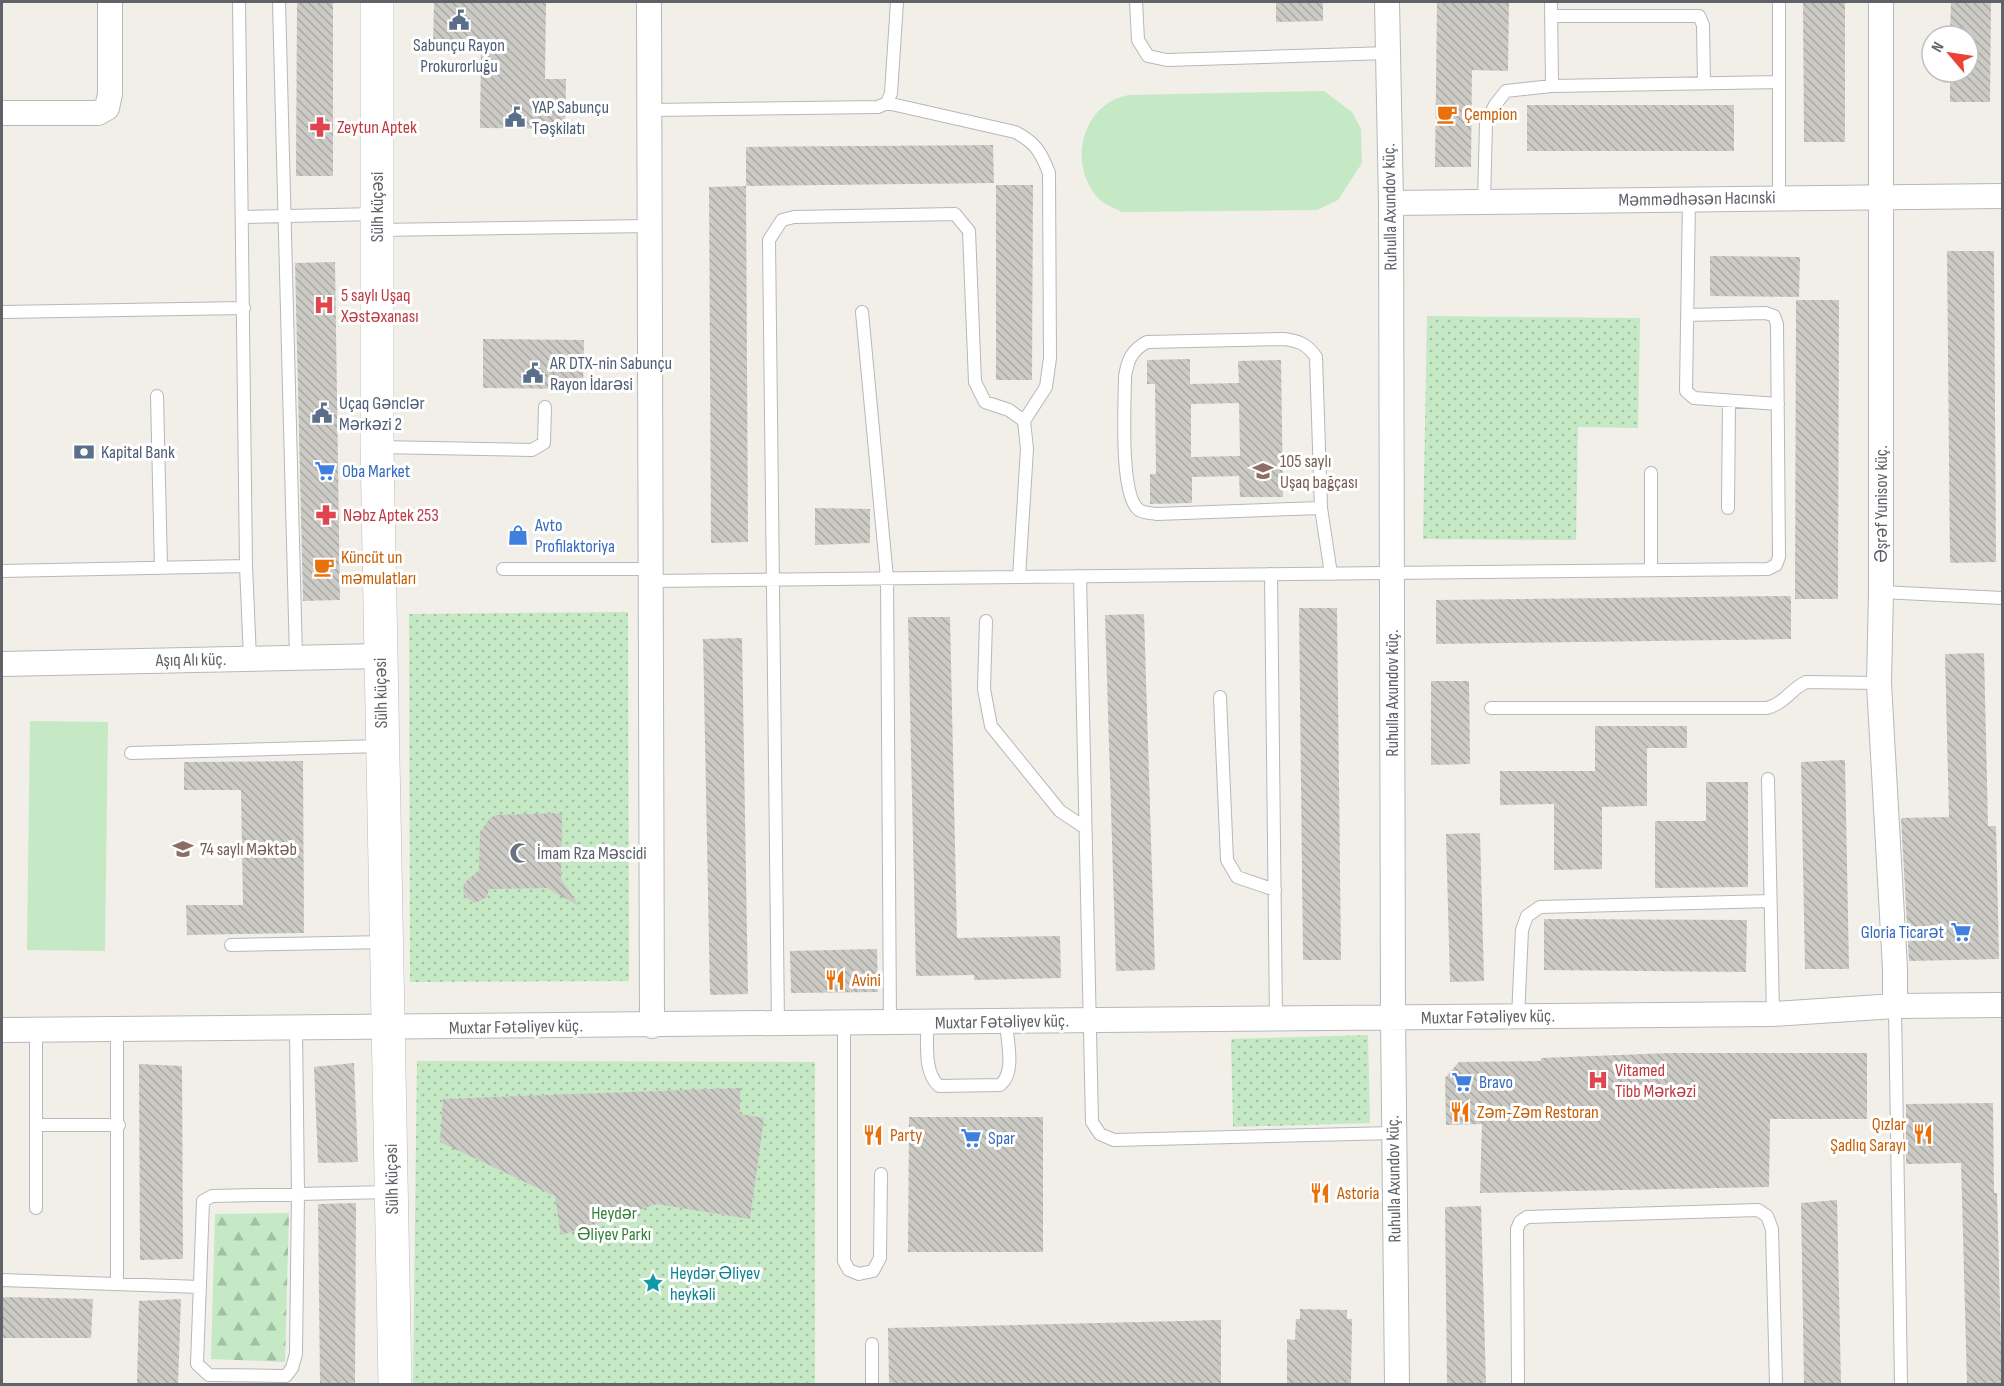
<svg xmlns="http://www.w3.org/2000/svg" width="2004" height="1386" font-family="'Sofia Sans Condensed',sans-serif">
  <defs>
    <pattern id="forest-firs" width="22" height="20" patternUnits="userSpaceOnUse" patternTransform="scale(1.5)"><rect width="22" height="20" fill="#c5e8c5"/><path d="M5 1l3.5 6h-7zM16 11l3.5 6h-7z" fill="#a3c0a4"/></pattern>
    <pattern id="park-dots" width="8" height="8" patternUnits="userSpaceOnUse" patternTransform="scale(1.5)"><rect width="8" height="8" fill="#c5e8c5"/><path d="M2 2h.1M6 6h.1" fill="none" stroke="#a3c0a4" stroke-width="1.8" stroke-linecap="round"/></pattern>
    <pattern id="building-back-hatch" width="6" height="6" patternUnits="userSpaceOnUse" patternTransform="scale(1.5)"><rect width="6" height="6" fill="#cccac5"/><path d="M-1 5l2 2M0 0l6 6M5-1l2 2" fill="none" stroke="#a9a8a4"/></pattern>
  </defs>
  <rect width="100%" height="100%" fill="#f1efe8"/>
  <!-- forest -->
  <path fill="url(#forest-firs)" d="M289,1213L285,1362L211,1359L215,1214Z"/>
  <!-- park -->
  <path fill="url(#park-dots)" d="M1427,316L1640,318L1638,428L1578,427L1576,540L1423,539Z
    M628,612L629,981L410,982L409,614Z
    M1368,1035L1370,1123L1233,1127L1231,1039Z
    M417,1061L815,1062V1384H413Z"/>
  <!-- pitch -->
  <path fill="#c5e8c5" d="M1324,91L1352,112L1361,129L1362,163L1338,200L1317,210L1122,212C1115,208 1103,204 1098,198C1067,164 1082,103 1129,95Z
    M30,721L108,722L105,951L27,950Z"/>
  <!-- building -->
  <path fill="url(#building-back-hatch)" fill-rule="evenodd" d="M297,2H333V176H296Z
    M434,2H546L545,79H566L565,129L480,128L481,47H433Z
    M1276,2H1323V21L1276,22Z
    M1437,2H1509L1508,71L1472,70L1471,167H1435Z
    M1803,2H1845V142H1804Z
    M1951,2H1991L1990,102H1950V72H1968V36H1950Z
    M1527,105H1734V151H1527Z
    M993,145L994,183L746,186V147Z
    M996,185H1033L1032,380H996Z
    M746,186L748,542L711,543L709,187Z
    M1947,251H1994L1996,562L1950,563Z
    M1710,256L1800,257L1799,297L1710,296Z
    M335,262L340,600L303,601L295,263Z
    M1796,300H1839L1838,599H1795Z
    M483,339L584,340L583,389L483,388Z
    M1190,359V384L1239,383L1238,361L1281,360L1283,497H1240L1239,476L1192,477V503L1150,504V474H1156L1155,384H1147V360ZM1239,403L1240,456L1191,457V404Z
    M815,508L870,509V543L815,545Z
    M1791,596V639L1436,644V600Z
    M1299,608H1337L1341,960H1303Z
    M1144,614L1155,970L1116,971L1105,615Z
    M908,617H950L957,938L1060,936L1061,978L974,980V975L916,976Z
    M742,638L748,994L710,995L703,639Z
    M1984,653L1988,826H1996L1999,959L1909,961L1901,818L1949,817L1945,654Z
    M1431,681H1469L1470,764L1431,765Z
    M1595,726H1687V748H1647V806L1602,807V869L1554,870V804L1500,805V771H1595Z
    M1845,760L1849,969H1805L1801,762Z
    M303,761L304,933L187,935L186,905H243L241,790H184V762Z
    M1706,782H1748V887L1655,888V821H1706Z
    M562,813L561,879L579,906L547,888L489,889L487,897L475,903L464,896L463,888L467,880L479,871L480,832L490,818L496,815Z
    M1480,833L1484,981L1450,982L1446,834Z
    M1544,919L1747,920L1746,972L1544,970Z
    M877,949L878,992L791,993L790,951Z
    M1670,1053H1867V1119H1770L1769,1187L1480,1193L1482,1124L1446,1125L1445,1078L1459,1062L1541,1061V1058Z
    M354,1063L358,1162L318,1163L314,1067Z
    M139,1064L182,1066L183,1259L140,1260Z
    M740,1088V1114L764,1118L750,1219L657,1204L561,1235L555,1196L440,1142L443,1099Z
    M1993,1103L1994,1193H1997L2002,1384H1967L1961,1163L1906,1164V1104Z
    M909,1117H1043V1252H908Z
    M1837,1200L1841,1384H1804L1801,1203Z
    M356,1203L355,1384H320L318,1204Z
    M1481,1206L1486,1384H1447L1445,1207Z
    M2,1297L93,1299L91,1338H2Z
    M181,1299L178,1384H137L139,1301Z
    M1300,1309L1347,1310V1319H1352L1351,1384H1287V1339L1295,1340L1296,1319H1300Z
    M1221,1320V1384H889L888,1328Z"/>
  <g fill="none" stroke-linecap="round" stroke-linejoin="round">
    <!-- lane casing -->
    <g stroke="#b5b8bc" stroke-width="14">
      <path id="lane" d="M239,2L246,566L250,658
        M279,2L296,658
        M1136,2L1138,40L1148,56L1167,60L1388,53
        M1551,2L1552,86
        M1779,2V199
        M1551,16H1699L1703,25L1704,83
        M887,103L1015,132C1035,142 1041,152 1049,173L1050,358L1046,387L1024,421
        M650,110L878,107L887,103L891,93L897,2
        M1689,199L1686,391L1694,398L1778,404
        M1484,202L1486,123L1495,105L1506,91L1552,86L1779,82
        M243,217L377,214
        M379,230L650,226
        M2,312L244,308
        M862,312L887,578L890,1023
        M157,396L161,568
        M379,447L532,450L544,443L545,407
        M1321,508L1157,514C1151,513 1143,513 1139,510C1119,495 1125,402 1125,376C1128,359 1132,350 1147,342L1284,339C1299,341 1307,344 1316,357L1321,508L1331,574
        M1728,508L1729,401
        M503,569H651
        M1651,570V473
        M2,571L246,566
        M1271,574L1276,1020
        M1080,576L1092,1122L1100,1134L1114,1140L1394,1133
        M651,581L1768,569L1776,565L1779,557L1777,324L1774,316L1766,313L1688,315
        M1881,592L2002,598
        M986,621L984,689L991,726L1060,811L1084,827
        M1220,697L1227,860L1237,877L1275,890
        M1491,708H1767C1785,703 1791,689 1806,682L1879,683
        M131,753L381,746
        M1768,779L1773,1014
        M231,945L386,942
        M1895,1006L1901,1384
        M1518,1017L1522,930L1527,916L1540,907L1770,901
        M927,1023C928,1043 923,1072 939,1086L1000,1085C1016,1073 1007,1041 1006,1022
        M844,1024V1261L849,1270L859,1274L873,1271L880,1258L881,1174
        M778,1025L769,240L782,220L794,217L955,214L969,231L975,382L985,402L1009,410L1024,421L1027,449L1019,577
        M296,1029L298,1194L296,1354L292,1368L286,1376L209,1375L197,1364L203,1201L212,1196L389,1192
        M37,1125H119
        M36,1208V1030
        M2,1280L200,1287
        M117,1284V1029
        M872,1344V1384
        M1518,1384L1517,1229L1520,1222L1527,1217L1758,1210L1767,1216L1772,1229L1776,1384"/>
    </g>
    <!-- street casing -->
    <g stroke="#b5b8bc" stroke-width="26">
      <path id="street" d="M649,2L652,1026
        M1387,2L1391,203L1393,1018L1397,1384
        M1881,2V592L1879,683L1895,969V1006
        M2,113H98L107,108L110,94V2
        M1391,203L2002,196
        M2,664L380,656
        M2,1030L1773,1014L1895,1006L2002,1005"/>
    </g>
    <!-- secondary casing -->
    <g stroke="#b6babf" stroke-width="34">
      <path id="secondary" d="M377,2V447L395,1384"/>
    </g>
    <!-- lane -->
    <use href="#lane" stroke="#fff" stroke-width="12"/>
    <!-- street -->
    <use href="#street" stroke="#fff" stroke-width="24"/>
    <!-- secondary -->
    <use href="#secondary" stroke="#fff" stroke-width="33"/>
  </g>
  <!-- icons -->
  <defs>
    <g id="civic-bare" transform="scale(1.62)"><path d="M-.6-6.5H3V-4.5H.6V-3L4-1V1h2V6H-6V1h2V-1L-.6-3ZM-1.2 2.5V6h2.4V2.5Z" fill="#5c6f8a" stroke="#fff" stroke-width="2.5" paint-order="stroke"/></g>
    <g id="cafe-bare" transform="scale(1.62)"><path d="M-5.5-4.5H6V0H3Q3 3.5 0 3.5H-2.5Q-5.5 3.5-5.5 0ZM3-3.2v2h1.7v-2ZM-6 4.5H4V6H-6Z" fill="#e8710a" stroke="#fff" stroke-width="2.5" paint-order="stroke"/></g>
    <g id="pharmacy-bare" transform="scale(1.62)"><path d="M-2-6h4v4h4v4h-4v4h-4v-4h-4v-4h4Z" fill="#e0444e" stroke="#fff" stroke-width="2.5" paint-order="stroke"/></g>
    <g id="hospital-bare" transform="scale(1.62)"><path d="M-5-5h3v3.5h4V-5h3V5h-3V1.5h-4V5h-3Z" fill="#e0444e" stroke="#fff" stroke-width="2.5" paint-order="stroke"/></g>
    <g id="bank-bare" transform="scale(1.62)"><path d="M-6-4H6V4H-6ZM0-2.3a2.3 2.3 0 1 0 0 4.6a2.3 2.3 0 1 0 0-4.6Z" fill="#5c6f8a" stroke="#fff" stroke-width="2.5" paint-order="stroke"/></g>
    <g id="supermarket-bare" transform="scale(1.62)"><path d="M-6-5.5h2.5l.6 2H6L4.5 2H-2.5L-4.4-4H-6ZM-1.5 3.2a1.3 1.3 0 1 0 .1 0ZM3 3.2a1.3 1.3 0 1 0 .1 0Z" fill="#3f7fe0" stroke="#fff" stroke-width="2.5" paint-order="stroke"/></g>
    <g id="school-bare" transform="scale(1.62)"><path d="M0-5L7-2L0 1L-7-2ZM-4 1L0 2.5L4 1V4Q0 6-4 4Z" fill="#8d6e63" stroke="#fff" stroke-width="2.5" paint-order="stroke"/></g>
    <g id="shop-bare" transform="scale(1.62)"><path d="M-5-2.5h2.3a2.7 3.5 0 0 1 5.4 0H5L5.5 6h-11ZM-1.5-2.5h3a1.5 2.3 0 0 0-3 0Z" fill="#3f7fe0" stroke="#fff" stroke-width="2.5" paint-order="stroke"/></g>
    <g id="mosque-bare" transform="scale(1.62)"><path d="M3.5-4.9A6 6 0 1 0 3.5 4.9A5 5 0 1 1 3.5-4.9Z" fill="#6b7280" stroke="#fff" stroke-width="2.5" paint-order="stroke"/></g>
    <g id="restaurant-bare" transform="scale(1.62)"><path d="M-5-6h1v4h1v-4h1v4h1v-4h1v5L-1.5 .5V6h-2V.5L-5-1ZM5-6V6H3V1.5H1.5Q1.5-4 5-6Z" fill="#e8710a" stroke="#fff" stroke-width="2.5" paint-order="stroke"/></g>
    <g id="sight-bare" transform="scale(1.62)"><path d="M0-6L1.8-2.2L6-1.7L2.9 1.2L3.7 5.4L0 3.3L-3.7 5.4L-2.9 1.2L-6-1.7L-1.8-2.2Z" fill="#0f9aa8" stroke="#fff" stroke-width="2.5" paint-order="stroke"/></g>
  </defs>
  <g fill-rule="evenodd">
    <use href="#civic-bare" x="459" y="20"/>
    <use href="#cafe-bare" x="1447" y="114"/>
    <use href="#civic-bare" x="515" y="117"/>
    <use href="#pharmacy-bare" x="320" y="127"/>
    <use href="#hospital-bare" x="324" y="305"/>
    <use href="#civic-bare" x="533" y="373"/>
    <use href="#civic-bare" x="322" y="413"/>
    <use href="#bank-bare" x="84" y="452"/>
    <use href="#supermarket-bare" x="325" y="471"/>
    <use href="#school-bare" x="1263" y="471"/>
    <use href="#pharmacy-bare" x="326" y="515"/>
    <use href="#shop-bare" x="518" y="535"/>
    <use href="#cafe-bare" x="324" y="567"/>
    <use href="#school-bare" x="183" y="849"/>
    <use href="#mosque-bare" x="520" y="853"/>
    <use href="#supermarket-bare" x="1961" y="932"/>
    <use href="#restaurant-bare" x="835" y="980"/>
    <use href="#hospital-bare" x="1598" y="1080"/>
    <use href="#supermarket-bare" x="1462" y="1082"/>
    <use href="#restaurant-bare" x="1460" y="1112"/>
    <use href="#restaurant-bare" x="1923" y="1134"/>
    <use href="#restaurant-bare" x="873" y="1135"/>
    <use href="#supermarket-bare" x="971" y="1138"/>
    <use href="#restaurant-bare" x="1320" y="1193"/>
    <use href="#sight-bare" x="653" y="1283"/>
  </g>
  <g text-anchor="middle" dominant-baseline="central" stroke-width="6" stroke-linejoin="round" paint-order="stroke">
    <!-- service labels -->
    <g font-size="18" fill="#4e5e75" stroke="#fff" text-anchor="start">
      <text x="459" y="45" text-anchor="middle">Sabunçu Rayon<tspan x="459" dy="21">Prokurorluğu</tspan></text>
      <text x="532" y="107">YAP Sabunçu<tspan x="532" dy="21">Təşkilatı</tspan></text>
      <text x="550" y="363">AR DTX-nin Sabunçu<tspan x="550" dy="21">Rayon İdarəsi</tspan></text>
      <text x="339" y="403">Uçaq Gənclər<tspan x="339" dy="21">Mərkəzi 2</tspan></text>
      <text x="101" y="452">Kapital Bank</text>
    </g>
    <!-- food labels -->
    <g font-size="18" fill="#c56008" stroke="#fff" text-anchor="start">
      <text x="1464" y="114">Çempion</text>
      <text x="341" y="557">Küncüt un<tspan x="341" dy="21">məmulatları</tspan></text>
      <text x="852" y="980">Avini</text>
      <text x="1477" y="1112">Zəm-Zəm Restoran</text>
      <text x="1906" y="1124" text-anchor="end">Qızlar<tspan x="1906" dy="21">Şadlıq Sarayı</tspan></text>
      <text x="890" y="1135">Party</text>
      <text x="1337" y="1193">Astoria</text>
    </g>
    <!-- health labels -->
    <g font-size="18" fill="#be3a42" stroke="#fff" text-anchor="start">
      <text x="337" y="127">Zeytun Aptek</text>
      <text x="341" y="295">5 saylı Uşaq<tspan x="341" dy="21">Xəstəxanası</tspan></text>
      <text x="343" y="515">Nəbz Aptek 253</text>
      <text x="1615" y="1070">Vitamed<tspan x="1615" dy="21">Tibb Mərkəzi</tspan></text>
    </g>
    <!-- street labels -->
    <g font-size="18" fill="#5f6368" stroke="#fff">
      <text transform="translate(1697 199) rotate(-1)">Məmmədhəsən Hacınski</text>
      <text transform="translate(377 207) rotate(-90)">Sülh küçəsi</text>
      <text transform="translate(1390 207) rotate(-91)">Ruhulla Axundov küç.</text>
      <text transform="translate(1881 504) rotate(-90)">Əşrəf Yunisov küç.</text>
      <text transform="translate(191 660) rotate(-1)">Aşıq Alı küç.</text>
      <text transform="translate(381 693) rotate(-91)">Sülh küçəsi</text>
      <text transform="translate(1392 693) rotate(-90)">Ruhulla Axundov küç.</text>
      <text transform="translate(1488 1017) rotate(-1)">Muxtar Fətəliyev küç.</text>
      <text transform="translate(1002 1022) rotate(-1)">Muxtar Fətəliyev küç.</text>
      <text transform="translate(516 1027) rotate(-1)">Muxtar Fətəliyev küç.</text>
      <text transform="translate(392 1179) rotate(-91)">Sülh küçəsi</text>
      <text transform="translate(1394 1179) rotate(-91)">Ruhulla Axundov küç.</text>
    </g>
    <!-- education labels -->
    <g font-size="18" fill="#785e54" stroke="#fff" text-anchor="start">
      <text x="1280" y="461">105 saylı<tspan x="1280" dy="21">Uşaq bağçası</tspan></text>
      <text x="200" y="849">74 saylı Məktəb</text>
    </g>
    <!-- shop labels -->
    <g font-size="18" fill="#366cbe" stroke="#fff" text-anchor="start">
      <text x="342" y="471">Oba Market</text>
      <text x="535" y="525">Avto<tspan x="535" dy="21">Profilaktoriya</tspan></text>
      <text x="1944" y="932" text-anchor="end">Gloria Ticarət</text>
      <text x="1479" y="1082">Bravo</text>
      <text x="988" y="1138">Spar</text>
    </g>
    <!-- worship labels -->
    <g font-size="18" fill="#5b616d" stroke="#fff" text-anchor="start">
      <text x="537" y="853">İmam Rza Məscidi</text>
    </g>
    <!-- park labels -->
    <g font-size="18" fill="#348238" stroke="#fff">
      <text x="614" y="1213">Heydər<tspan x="614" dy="21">Əliyev Parkı</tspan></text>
    </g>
    <!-- culture labels -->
    <g font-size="18" fill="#0d838f" stroke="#fff" text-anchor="start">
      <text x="670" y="1273">Heydər Əliyev<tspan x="670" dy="21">heykəli</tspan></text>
    </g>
  </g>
  <!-- border -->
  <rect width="2004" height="1386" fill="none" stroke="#5f6368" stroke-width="6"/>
  <!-- north arrow -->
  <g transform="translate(1950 54) rotate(299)"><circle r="28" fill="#ffffff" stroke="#bfc1c3" stroke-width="1.5"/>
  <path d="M0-4.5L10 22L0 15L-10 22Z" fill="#ea4335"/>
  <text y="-9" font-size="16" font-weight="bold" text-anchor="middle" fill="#5f6368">N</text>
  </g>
</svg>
